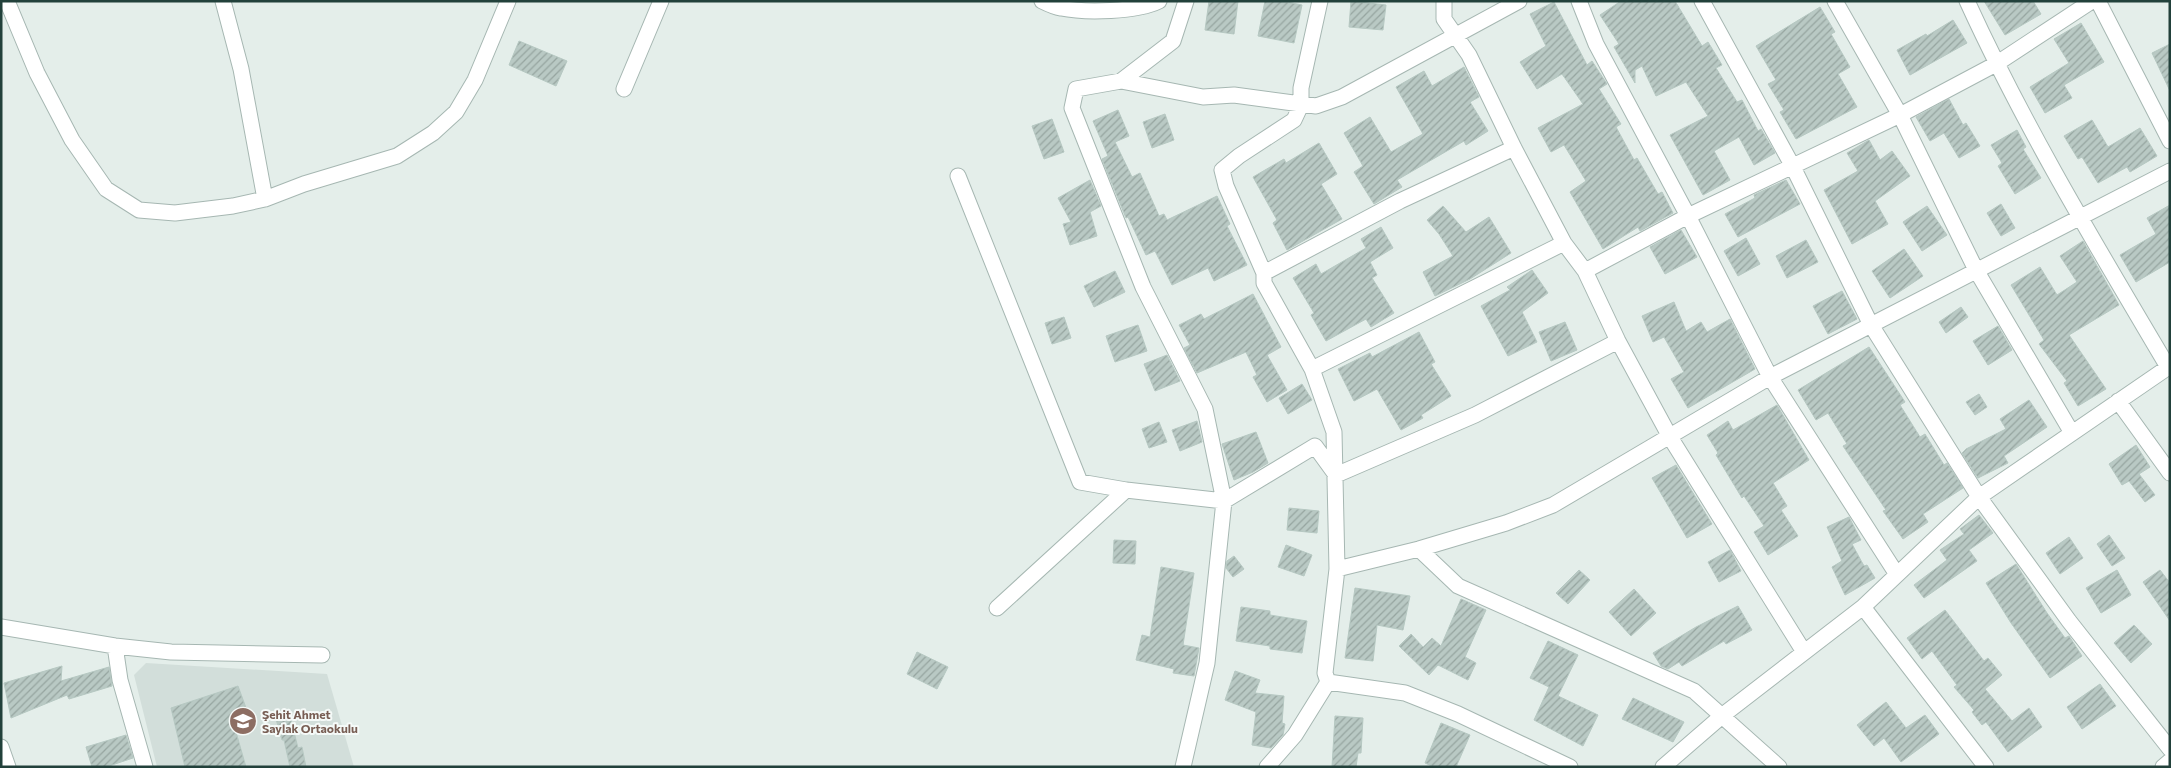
<svg xmlns="http://www.w3.org/2000/svg" width="2171" height="768" font-family="Commissioner,sans-serif">
  <defs>
    <pattern id="building-hatch" width="6" height="6" patternUnits="userSpaceOnUse" patternTransform="scale(1.25)"><rect width="6" height="6" fill="#b9c9c4"/><path d="M-1 1l2-2M0 6l6-6M5 7l2-2" fill="none" stroke="#96a5a0"/></pattern>
  </defs>
  <rect width="100%" height="100%" fill="#e4eeea"/>
  <!-- built -->
  <path fill="#d2deda" d="M146,663L327,674L354,767H157L134,675Z"/>
  <!-- building -->
  <path fill="url(#building-hatch)" stroke="#b6c8c2" d="M1209,1H1238L1234,34L1205,30Z
    M1265,1H1282L1302,5L1294,43L1258,36Z
    M1351,1L1386,5L1383,30L1349,27Z
    M1621,1H1675L1702,46L1708,42L1722,65L1716,68L1737,102L1742,100L1758,131L1761,129L1775,153L1754,165L1739,137L1714,151L1730,180L1703,195L1670,135L1708,116L1686,82L1656,96L1642,66L1635,70V83L1614,47L1619,44L1600,15Z
    M1984,1H2033L2041,14L2005,35Z
    M1554,2L1587,65L1592,61L1607,84L1599,89L1621,124L1616,127L1634,160L1637,158L1658,194L1662,192L1673,213L1640,231L1638,227L1603,249L1570,192L1586,181L1564,145L1551,152L1538,128L1583,104L1562,74L1537,89L1520,62L1546,46L1530,14Z
    M1820,7L1835,32L1831,34L1850,67L1838,74L1857,107L1796,139L1780,112L1784,110L1768,84L1776,80L1756,46Z
    M1953,20L1967,43L1910,75L1897,50L1926,34L1927,36Z
    M2081,23L2104,62L2064,85L2072,98L2045,113L2030,87L2069,63L2054,39Z
    M519,41L567,61L556,86L509,65Z
    M2170,44V91L2152,53Z
    M1464,67L1479,97L1470,102L1488,131L1466,145L1464,141L1397,180L1402,187L1374,204L1354,172L1363,166L1344,133L1370,117L1391,152L1423,134L1396,87L1424,71L1432,86Z
    M1949,99L1963,125L1966,123L1980,146L1959,158L1944,133L1930,141L1916,117Z
    M1118,110L1129,136L1115,142L1132,177L1140,173L1159,216L1164,214L1167,220L1217,196L1230,224L1227,226L1247,265L1214,281L1208,268L1172,285L1155,251L1146,255L1128,217L1126,218L1102,159L1108,156L1093,121Z
    M1165,114L1174,140L1152,148L1143,122Z
    M1052,119L1064,152L1044,159L1032,126Z
    M2092,120L2108,147L2140,128L2157,156L2130,172L2127,167L2098,183L2082,157L2078,159L2064,136Z
    M2017,130L2026,147L2023,149L2041,178L2015,194L1998,166L2002,163L1991,145Z
    M1869,140L1880,160L1892,151L1910,176L1875,201L1888,224L1852,244L1824,190L1858,171L1847,153Z
    M1319,143L1337,174L1321,184L1342,219L1287,250L1273,223L1277,220L1253,177L1284,159L1286,163Z
    M1090,180L1101,206L1090,212L1097,236L1070,245L1063,224L1071,222L1058,198Z
    M1786,180L1800,204L1738,237L1725,214L1755,198L1754,195L1756,194Z
    M2001,204L2015,228L2001,236L1987,213Z
    M2170,205V262L2136,282L2120,255L2156,234L2147,218Z
    M1443,206L1466,232L1489,217L1511,253L1470,279L1435,296L1423,272L1453,256L1439,234L1427,220Z
    M1927,206L1947,235L1922,251L1903,222Z
    M1381,227L1393,248L1370,262L1377,275L1372,278L1394,313L1371,327L1366,319L1326,341L1311,315L1314,313L1293,278L1316,264L1321,274L1366,248L1361,239Z
    M1681,230L1697,257L1665,274L1650,247Z
    M1746,238L1760,264L1738,276L1724,251Z
    M1806,240L1818,262L1787,278L1776,256Z
    M2083,241L2119,305L2069,335L2106,389L2078,406L2064,383L2067,381L2039,344L2044,340L2011,285L2040,267L2057,295L2077,282L2060,256Z
    M1904,249L1923,276L1890,298L1872,271Z
    M1532,270L1548,293L1522,312L1537,342L1508,356L1481,306L1510,290L1507,287Z
    M1115,271L1125,292L1094,307L1084,286Z
    M1842,291L1857,319L1828,334L1813,306Z
    M1253,294L1281,347L1267,355L1287,390L1267,402L1253,377L1257,375L1246,352L1197,373L1184,348L1190,345L1179,325L1201,314L1204,319Z
    M1674,302L1686,331L1701,322L1707,332L1730,319L1755,369L1688,408L1671,379L1684,372L1664,337L1653,342L1642,316Z
    M1961,307L1968,317L1946,333L1939,322Z
    M1064,317L1071,338L1052,344L1045,323Z
    M1565,322L1577,350L1551,361L1539,332Z
    M1138,325L1147,351L1115,362L1106,336Z
    M1998,326L2012,350L1988,365L1973,341Z
    M1419,332L1435,362L1431,364L1451,396L1421,415L1423,418L1401,430L1377,389L1354,401L1338,369L1370,353L1372,357Z
    M1869,347L1905,402L1900,405L1920,437L1925,434L1944,465L1947,463L1963,488L1923,514L1928,522L1903,539L1883,511L1886,510L1843,446L1847,444L1828,413L1816,420L1798,390Z
    M1167,355L1180,381L1155,391L1144,364Z
    M1302,384L1312,400L1288,414L1279,398Z
    M1979,394L1987,407L1975,415L1966,402Z
    M2029,400L2047,427L2004,456L2008,463L1978,478L1962,453L1966,449L2006,429L2000,419Z
    M1777,405L1809,460L1773,483L1787,506L1781,510L1798,536L1768,555L1754,532L1764,526L1744,496L1742,498L1716,455L1718,453L1707,435L1728,421L1733,430Z
    M1197,421L1202,442L1180,451L1172,430Z
    M1159,422L1167,442L1149,448L1142,429Z
    M1256,432L1268,463L1253,472L1234,480L1222,444Z
    M2136,445L2150,467L2139,474L2155,495L2145,502L2129,481L2122,485L2109,464Z
    M1676,465L1712,524L1687,538L1652,478Z
    M1289,508L1319,511L1317,533L1287,530Z
    M1979,515L1993,533L1969,550L1977,561L1924,598L1914,585L1947,560L1940,550L1964,534L1960,529Z
    M1849,517L1861,540L1852,544L1864,566L1867,565L1875,578L1845,595L1832,567L1842,561L1827,527Z
    M2109,535L2125,558L2112,566L2097,544Z
    M2069,537L2083,558L2060,574L2046,553Z
    M1114,540L1136,541L1135,564L1113,563Z
    M1286,545L1312,555L1304,576L1278,567Z
    M1730,550L1741,571L1719,582L1708,562Z
    M1234,556L1244,569L1233,577L1226,568L1227,561Z
    M2016,564L2047,613L2065,638L2069,636L2082,656L2050,678L2011,623L1986,583Z
    M1161,567L1194,573L1183,645L1199,648L1194,676L1173,673L1174,669L1136,660L1142,635L1150,637Z
    M1579,570L1590,580L1568,604L1556,593Z
    M2117,570L2131,595L2101,613L2086,588Z
    M2160,570L2170,583V621L2143,582Z
    M1355,588L1410,596L1403,630L1377,625L1373,661L1345,658Z
    M1634,589L1656,613L1631,636L1609,612Z
    M1461,599L1486,610L1465,657L1476,663L1468,680L1438,665L1429,675L1399,646L1411,634L1423,647L1432,638L1441,646Z
    M1738,606L1752,630L1726,644L1724,641L1682,666L1679,662L1668,669L1661,666L1653,653L1696,627Z
    M1241,607L1270,611V615L1307,621L1302,653L1270,649V646L1236,641Z
    M1945,610L1984,661L1988,658L2002,675L1985,689L2012,721L2029,708L2042,727L2008,752L1986,722L1982,725L1972,712L1974,710L1954,687L1957,685L1932,651L1922,659L1907,638Z
    M2134,625L2152,644L2131,663L2114,643Z
    M1548,641L1578,655L1558,696L1598,715L1583,746L1534,720L1549,687L1530,678Z
    M917,652L948,667L937,689L907,674Z
    M62,666L61,681L109,667L112,686L69,699L67,695L11,718L4,683Z
    M1235,671L1260,680L1255,693L1284,696L1282,723L1285,724L1283,735L1271,748L1252,745L1256,712L1225,700Z
    M2100,684L2116,706L2082,729L2067,707Z
    M238,686L253,727L236,732L246,767H185L171,708Z
    M1633,698L1684,722L1673,742L1622,719Z
    M1886,702L1906,728L1925,715L1939,734L1901,762L1884,738L1874,746L1857,725Z
    M290,716L298,748L302,747L306,767H290L284,740H282L276,719Z
    M1335,716L1363,718L1361,753H1358L1356,767H1332Z
    M1441,723L1470,735L1456,767H1434L1425,763Z
    M126,735L133,758L106,767H92L86,747Z"/>
  <g fill="none" stroke-linecap="round" stroke-linejoin="round">
    <!-- minor casing -->
    <g stroke="#a6b7b2" stroke-width="17">
      <path id="minor" d="M7,1L37,73L72,140L106,189L139,210L175,213L233,206L265,199L304,184L397,156L433,133L456,112L475,80L508,1
        M223,1L241,69L265,199
        M1042,1C1048,4 1054,7 1061,8C1085,13 1137,12 1159,1
        M1320,1L1301,88V105L1294,120L1239,156L1222,170L1226,186L1264,273V283L1312,369L1334,432L1337,569L1325,673L1328,682L1405,693L1458,714L1570,767
        M1444,1V19L1469,55L1514,148L1564,243L1585,271L1618,341L1670,437L1804,652
        M1519,1L1342,97L1316,106L1234,95L1203,97L1121,81L1076,89L1072,108L1143,287L1205,409L1224,501L1315,446L1336,475L1475,415L1618,341
        M1579,1L1596,44L1688,216L1770,377L1896,573
        M1702,1L1792,165L1871,325L1979,497L2069,621L2170,749
        M1835,1L1900,115L1976,270L2072,433
        M1967,1C2025,128 2097,247 2168,367
        M2098,1L2170,141
        M1121,81L1173,41L1186,1
        M624,89L661,1
        M958,176L1080,482L1126,490
        M1585,271L1688,216L1900,115L1996,64L2092,1
        M1264,273L1400,201L1514,148
        M1312,369L1564,243
        M2118,401L2170,473
        M1419,549L1458,586L1694,691L1779,767
        M1337,569L1419,549L1506,523L1553,505L1770,377L2170,171
        M1863,607L1986,767
        M997,608L1126,490L1224,501L1207,663L1183,767
        M1,627L115,646L171,652L322,655
        M115,646L120,680L145,767
        M1,747L8,767
        M1267,767L1295,735L1328,682
        M1663,767L1723,715L1863,607L1979,497L2170,366
        M2163,767L2170,761"/>
    </g>
    <!-- minor -->
    <use href="#minor" stroke="#fff" stroke-width="15"/>
  </g>
  <!-- icons -->
  <defs>
    <g id="school-disc" transform="scale(1.4375)"><circle r="9.5" fill="#8d6e63" stroke="#f5faf8"/><path d="M0-5L7-2L0 1L-7-2ZM-4 1L0 2.5L4 1V4Q0 6-4 4Z" fill="#fff"/></g>
  </defs>
  <g fill-rule="evenodd">
    <use href="#school-disc" x="243" y="721"/>
  </g>
  <g text-anchor="middle" dominant-baseline="central" stroke-width="4" stroke-linejoin="round" paint-order="stroke">
    <!-- education labels -->
    <g font-size="12" font-weight="bold" fill="#785e54" stroke="#f5faf8" text-anchor="start">
      <text x="262" y="714">Şehit Ahmet<tspan x="262" dy="14">Saylak Ortaokulu</tspan></text>
    </g>
  </g>
  <!-- border -->
  <rect width="2171" height="768" fill="none" stroke="#22413b" stroke-width="5"/>
</svg>
